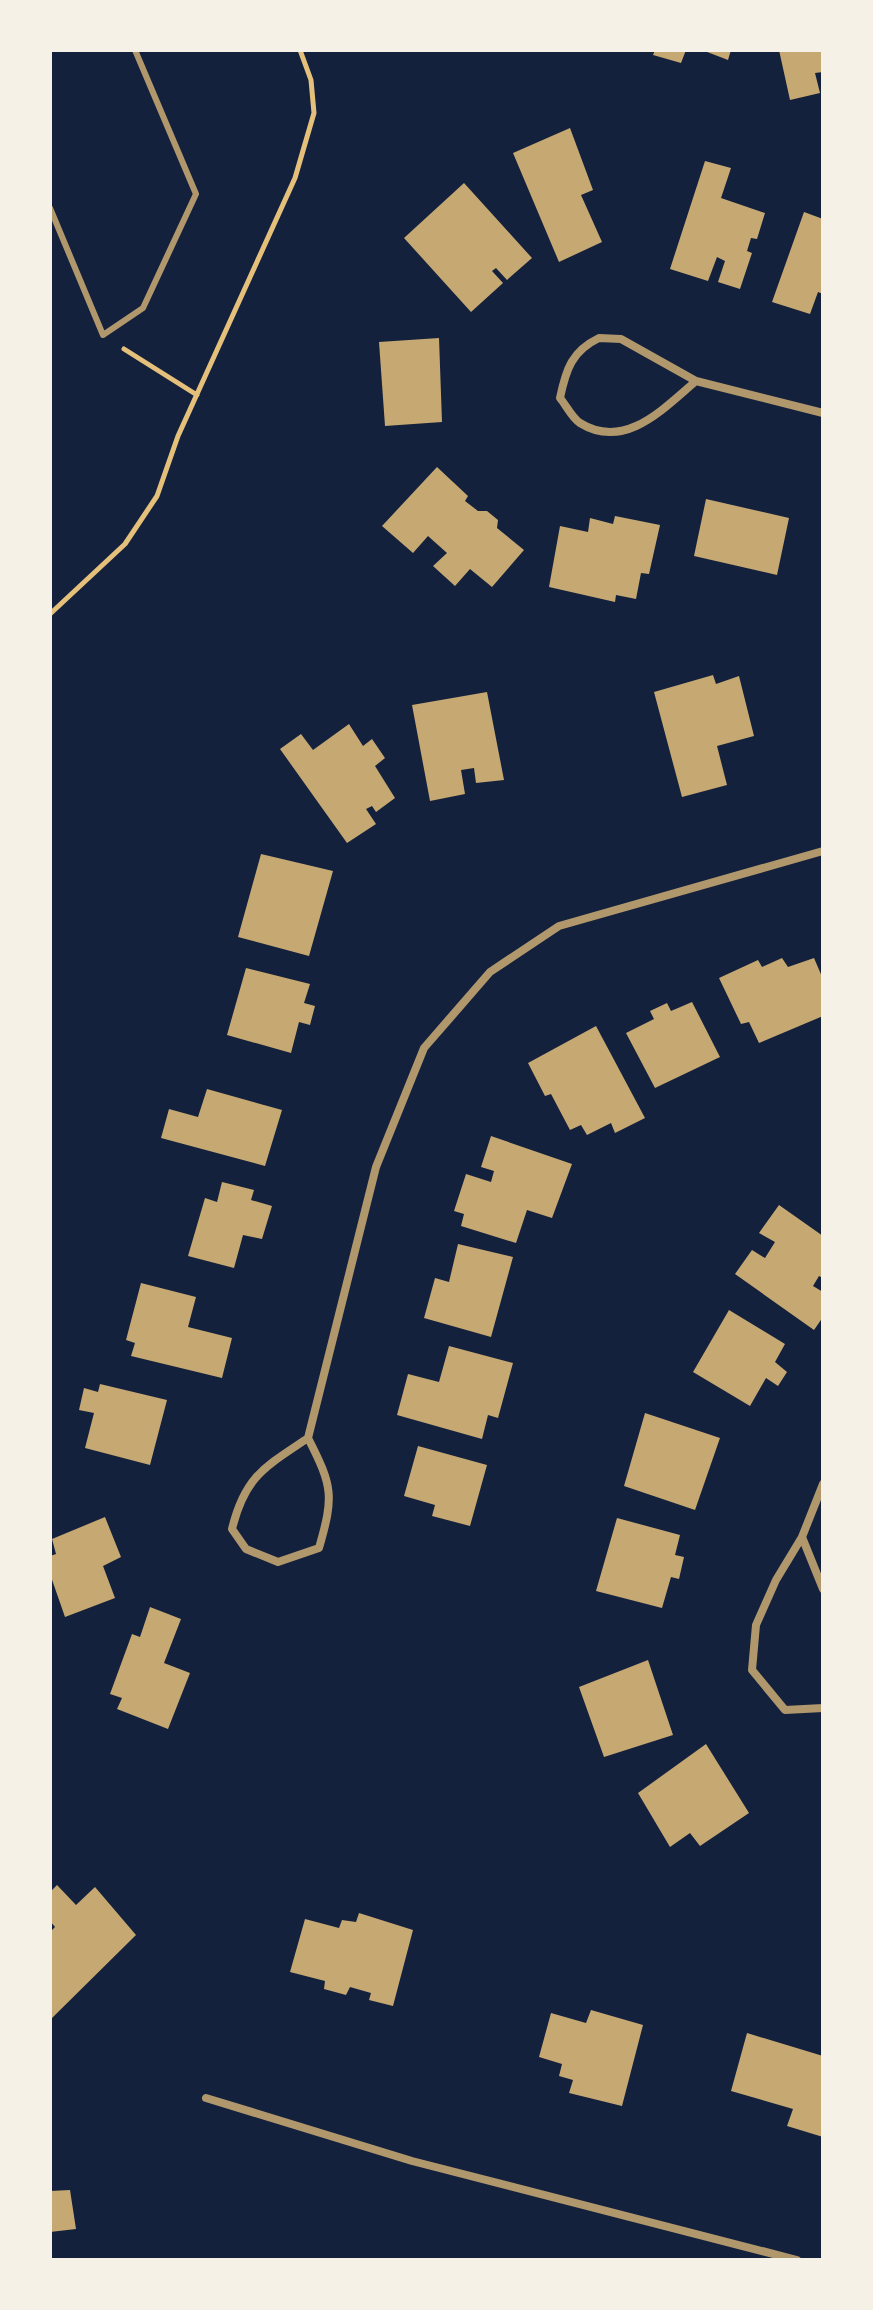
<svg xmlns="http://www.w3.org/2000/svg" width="873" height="2310" font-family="'Archivo Narrow',sans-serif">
  <rect width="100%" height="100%" fill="#14213d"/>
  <!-- building -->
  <path fill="#c6a872" d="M655,50H686L681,63L653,55Z
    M702,50H731L728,60Z
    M779,50H823V72L815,73L820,93L790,100Z
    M570,128L593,190L581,195L602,242L559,262L513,153Z
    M705,161L731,168L721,198L765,213L757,239L751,238L747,251L752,253L740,289L718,282L725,261L717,257L708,281L670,269Z
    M464,183L532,258L507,280L496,268L492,271L503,283L471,312L404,238Z
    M804,212L823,219V294L818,292L810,314L772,302Z
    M439,338L442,422L385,426L379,342Z
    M437,467L468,496L465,501L478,511H487L498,520L497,528L524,550L492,587L470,569L455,586L433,566L447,553L428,536L413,553L382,526Z
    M706,499L789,518L777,575L694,556Z
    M615,516L660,525L649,574L641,573L636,599L616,595L615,602L549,587L560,526L588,532L590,518L613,524Z
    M713,675L716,684L739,676L754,736L717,746L727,785L682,797L654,692Z
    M487,692L504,780L476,783L474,768L461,770L465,794L430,801L412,705Z
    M349,724L363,746L372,739L385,758L375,766L395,798L376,812L372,806L366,809L376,824L347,843L280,749L301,734L313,750Z
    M261,854L333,871L309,956L238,937Z
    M782,958L788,967L814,958L823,979V1016L759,1043L749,1022L741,1024L719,978L758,960L762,967Z
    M246,968L310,984L304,1003L315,1006L310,1025L299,1022L291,1053L227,1035Z
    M692,1002L720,1057L655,1088L626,1033L654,1019L650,1011L667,1003L671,1011Z
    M596,1026L645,1118L615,1133L611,1123L587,1135L581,1125L570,1130L551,1094L545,1096L528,1063Z
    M207,1089L282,1110L265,1166L161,1138L169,1109L198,1117Z
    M491,1136L572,1164L552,1218L527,1210L516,1243L461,1226L464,1214L454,1211L466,1174L491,1182L494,1171L481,1167Z
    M222,1182L254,1190L251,1200L272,1206L262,1239L243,1235L234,1268L188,1256L205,1198L217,1202Z
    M779,1205L823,1236V1278L819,1276L813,1286L823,1292V1317L814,1330L735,1274L752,1250L765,1258L775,1242L759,1233Z
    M458,1244L513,1257L491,1337L424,1318L435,1278L449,1282Z
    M141,1283L196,1297L188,1327L232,1338L222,1378L131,1356L135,1343L126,1340Z
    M729,1310L785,1344L775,1362L787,1372L778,1386L766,1378L750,1406L693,1372Z
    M449,1346L513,1363L498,1418L488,1415L482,1439L397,1415L408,1374L439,1382Z
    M100,1384L167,1400L150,1465L85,1448L94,1413L79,1410L84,1388L98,1392Z
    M645,1413L720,1438L695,1510L624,1486Z
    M418,1446L487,1465L470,1526L432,1516L435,1505L404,1496Z
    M105,1517L121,1557L103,1566L115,1598L65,1617L50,1574V1556L56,1554L52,1539Z
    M617,1518L680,1535L675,1555L684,1557L679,1579L671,1577L662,1608L596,1591Z
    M150,1607L181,1619L164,1663L190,1673L168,1729L117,1709L122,1698L110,1694L132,1634L140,1637Z
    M648,1660L673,1735L604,1757L579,1687Z
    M706,1744L749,1813L700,1846L690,1833L670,1847L638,1793Z
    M57,1885L76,1905L95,1887L136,1935L51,2019L50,1932L55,1927L50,1921V1892Z
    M359,1913L413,1930L393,2006L369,2000L371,1993L350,1987L346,1995L324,1989L325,1981L290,1972L305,1919L339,1928L342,1920L356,1922Z
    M591,2010L643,2025L622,2106L569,2093L573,2080L559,2076L562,2064L539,2057L551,2013L586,2023Z
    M747,2033L823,2056V2137L787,2126L793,2109L731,2091Z
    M70,2190L76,2229L50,2232V2191Z"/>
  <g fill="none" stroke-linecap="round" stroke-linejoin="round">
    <!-- path -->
    <path stroke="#e5c07b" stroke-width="5" d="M124,349L197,395
      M50,614L125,544L157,496L178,436L295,178L314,113L311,80L300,50"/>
    <!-- service -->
    <path stroke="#b1986c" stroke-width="6" d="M50,208L103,335L143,308L196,194L135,50"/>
    <!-- minor -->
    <path stroke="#b1986c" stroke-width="8" d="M599,338L621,339L696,381C664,408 625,451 580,423C572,418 566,405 560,398C566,369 572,351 599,338Z
      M696,381L823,413
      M308,1438L376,1167L424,1048L490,972L559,926L823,851
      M308,1438C333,1487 334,1496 319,1548L278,1562L246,1549L232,1529C245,1476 265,1467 308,1438Z
      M802,1537L823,1484
      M823,1589L802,1537L776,1580L756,1625L752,1670L785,1710L823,1708
      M206,2098L412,2161L797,2260"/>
  </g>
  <!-- border -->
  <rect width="873" height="2310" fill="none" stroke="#f6f1e7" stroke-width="104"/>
</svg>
